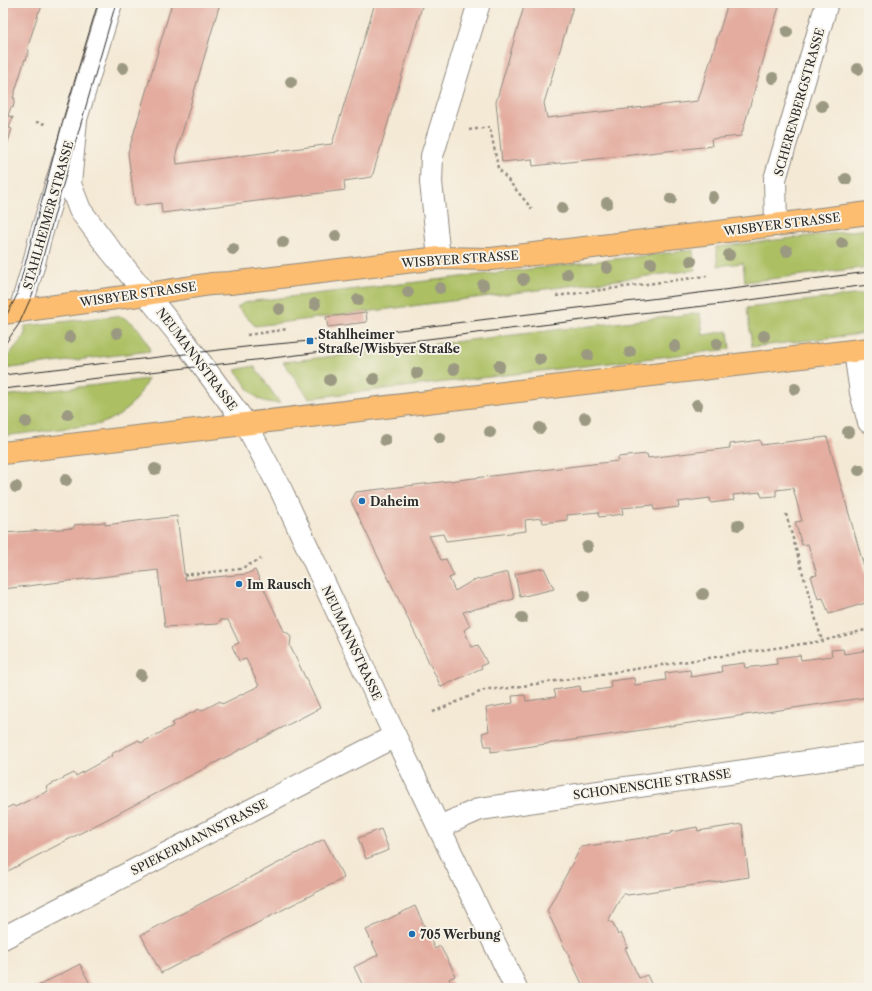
<svg xmlns="http://www.w3.org/2000/svg" width="872" height="991" font-family="'Libre Caslon Text',serif">
  <rect width="100%" height="100%" fill="#f7f3e8"/>
  <filter id="ink" filterUnits="userSpaceOnUse"><feTurbulence type="fractalNoise" baseFrequency=".025" numOctaves="2"/><feDisplacementMap in="SourceGraphic" scale="8" xChannelSelector="R" yChannelSelector="G"/><feConvolveMatrix kernelMatrix="1 2 1 2 8 2 1 2 1" color-interpolation-filters="sRGB"/></filter>
  <filter id="wash" filterUnits="userSpaceOnUse"><feTurbulence type="fractalNoise" baseFrequency=".012" numOctaves="4" result="noise"/><feDisplacementMap in="SourceGraphic" scale="16" xChannelSelector="R" yChannelSelector="G"/><feGaussianBlur stdDeviation="0.9" result="paint"/><feColorMatrix in="noise" values="0 0 0 0 0 0 0 0 0 0 0 0 0 0 0 0 0 1.4 0 .05"/><feComposite in="paint" operator="in"/></filter>
  <g filter="url(#wash)">
    <rect width="100%" height="100%" fill="#f4e9d5"/>
    <!-- green -->
    <path fill="#acc064" stroke="#6c7648" d="M869,229V267L745,282L743,263L718,266L716,247Z
      M693,250L695,270L255,326L237,307L244,303L254,301Z
      M869,293V333L752,347L747,308Z
      M700,313L703,335L728,331L730,349L309,398L283,362Z
      M115,316C132,316 146,336 150,351L3,369V362L22,339L25,333V326Z
      M254,366L280,403C253,404 250,389 235,370Z
      M148,379L139,395L127,409L120,415L101,424L3,436V396Z"/>
    <g id="blocks">
      <!-- building -->
      <path fill="#e3ac9f" d="M3,3H43L40,11H39L27,49L29,50L26,60L25,59L13,98H15L13,108L11,107L8,116L13,117L9,128L12,129L3,158Z
        M172,3H220L176,154L177,164L332,144L375,3H423L372,177L344,181L345,190L162,213L161,203L135,206L128,153Z
        M525,3H574L544,103L547,118L698,101L728,3H780L741,136L711,139L712,146L533,166L532,159L502,162L496,102Z
        M366,312L367,322L328,327L326,317Z
        M827,437L869,584V602L829,614L823,598L818,599L811,576L817,575L808,544L802,545L795,522L802,521L793,488L776,490V496L762,497L760,492L733,495L734,500L711,503L710,498L678,502L679,507L654,510L653,505L622,508L623,514L599,517L598,512L567,515V520L543,523L542,518L525,520L526,531L446,541L443,534L429,536L441,560L446,559L454,576L449,578L455,591L472,581L508,572L514,599L463,612L470,626L464,630L472,647L478,645L487,663L481,666L482,668L441,687L351,501L356,492L618,461V457L647,454L648,458L730,448V444L760,440L761,445Z
        M177,516L185,580L246,574L255,570L284,631L289,634L291,638L290,646L320,708L8,871L6,866L3,868V810L13,805L15,807L48,791L46,787L74,773L76,776L112,756L111,754L139,740L141,743L173,726L172,723L199,709L201,711L220,701L222,704L259,686L246,659L239,661L232,646L239,643L228,620H220L218,624L165,627L158,570L3,589V533L74,528V525L105,522V525Z
        M544,568L554,589L520,597L515,574Z
        M843,649L844,654L869,650V697L491,752V746H485L482,733L489,731L486,708L513,703L512,696L525,695L526,701L556,697L554,690L580,686L581,692L611,688L610,681L634,678L635,685L666,680L665,673L690,670L691,677L722,672L721,666L744,663L745,668L777,664L776,658L800,655L801,660L832,656L831,650Z
        M742,824L749,877L628,895L623,893L608,921L613,923L618,935L621,933L628,947L625,948L639,978L647,975L653,988H584L547,911L581,847L670,834L671,832L697,827L698,831Z
        M381,829L389,850L366,859L358,838Z
        M324,839L344,878L161,973L141,935Z
        M415,906L435,949L440,946L451,966L455,976L449,979L454,988H364L354,967L378,955L366,930Z
        M80,964L92,988H34Z"/>
    </g>
  </g>
  <g filter="url(#ink)">
    <use href="#blocks" fill-opacity="0" stroke="#908a80" stroke-width="1"/>
    <g fill="none" stroke-linecap="round" stroke-linejoin="round">
      <!-- minor casing -->
      <g stroke="#908a80" stroke-width="24">
        <path id="minor" d="M776,225L775,179L827,3
          M439,258L431,182L432,156L479,3
          M855,351L861,393L869,422
          M439,827L480,809L869,753
          M3,938L395,736"/>
      </g>
      <!-- tertiary casing -->
      <g stroke="#908a80" stroke-width="24">
        <path id="tertiary" d="M76,120L70,184L80,210L111,251L185,342L246,424L281,490L395,736L516,988
          M20,311L34,263L40,238L111,3"/>
      </g>
      <!-- primary casing -->
      <g stroke="#908a80" stroke-width="24">
        <path id="primary" d="M3,313L147,294L211,284L230,283L439,258L491,259L703,234L869,213
          M3,453L869,349"/>
      </g>
      <!-- path -->
      <path stroke="#908a80" stroke-width="2.5" stroke-dasharray="3 3" stroke-linecap="butt" d="M36,122L45,124
        M469,130L490,127L498,168L532,209
        M556,296L707,276
        M247,335L288,329
        M786,514L822,641
        M184,575L240,569L261,559
        M433,712L487,689H502L822,641L869,629"/>
      <!-- minor -->
      <use href="#minor" stroke="#fff" stroke-width="22"/>
      <!-- tertiary -->
      <use href="#tertiary" stroke="#fff" stroke-width="22"/>
      <!-- primary -->
      <use href="#primary" stroke="#fcbd6f" stroke-width="22"/>
      <!-- tram -->
      <path stroke="#2b2b2b" stroke-width="1" d="M3,322L17,295L22,276L64,116L98,3
        M3,347L19,324L33,293L58,202L116,3
        M3,375L254,346L310,341L869,272
        M3,389L264,359L632,314L722,304L792,294L869,285"/>
    </g>
    <!-- trees -->
    <g fill="#9b9981">
      <circle cx="787" cy="32" r="6"/>
      <circle cx="123" cy="68" r="6"/>
      <circle cx="858" cy="69" r="6"/>
      <circle cx="773" cy="78" r="6"/>
      <circle cx="291" cy="82" r="6"/>
      <circle cx="822" cy="106" r="6"/>
      <circle cx="846" cy="179" r="6"/>
      <circle cx="713" cy="197" r="6"/>
      <circle cx="671" cy="199" r="6"/>
      <circle cx="607" cy="203" r="6"/>
      <circle cx="562" cy="208" r="6"/>
      <circle cx="336" cy="236" r="6"/>
      <circle cx="283" cy="242" r="6"/>
      <circle cx="842" cy="243" r="6"/>
      <circle cx="233" cy="249" r="6"/>
      <circle cx="787" cy="251" r="6"/>
      <circle cx="729" cy="255" r="6"/>
      <circle cx="691" cy="261" r="6"/>
      <circle cx="651" cy="263" r="6"/>
      <circle cx="607" cy="268" r="6"/>
      <circle cx="567" cy="274" r="6"/>
      <circle cx="523" cy="279" r="6"/>
      <circle cx="483" cy="285" r="6"/>
      <circle cx="440" cy="288" r="6"/>
      <circle cx="408" cy="292" r="6"/>
      <circle cx="358" cy="300" r="6"/>
      <circle cx="315" cy="304" r="6"/>
      <circle cx="279" cy="309" r="6"/>
      <circle cx="117" cy="333" r="6"/>
      <circle cx="764" cy="336" r="6"/>
      <circle cx="70" cy="337" r="6"/>
      <circle cx="717" cy="344" r="6"/>
      <circle cx="675" cy="346" r="6"/>
      <circle cx="630" cy="352" r="6"/>
      <circle cx="588" cy="355" r="6"/>
      <circle cx="540" cy="359" r="6"/>
      <circle cx="499" cy="366" r="6"/>
      <circle cx="454" cy="369" r="6"/>
      <circle cx="417" cy="373" r="6"/>
      <circle cx="374" cy="379" r="6"/>
      <circle cx="330" cy="380" r="6"/>
      <circle cx="795" cy="389" r="6"/>
      <circle cx="697" cy="405" r="6"/>
      <circle cx="68" cy="414" r="6"/>
      <circle cx="585" cy="418" r="6"/>
      <circle cx="26" cy="422" r="6"/>
      <circle cx="540" cy="428" r="6"/>
      <circle cx="490" cy="432" r="6"/>
      <circle cx="848" cy="432" r="6"/>
      <circle cx="440" cy="438" r="6"/>
      <circle cx="385" cy="440" r="6"/>
      <circle cx="155" cy="469" r="6"/>
      <circle cx="859" cy="470" r="6"/>
      <circle cx="66" cy="480" r="6"/>
      <circle cx="16" cy="487" r="6"/>
      <circle cx="738" cy="525" r="6"/>
      <circle cx="587" cy="547" r="6"/>
      <circle cx="703" cy="594" r="6"/>
      <circle cx="584" cy="596" r="6"/>
      <circle cx="522" cy="618" r="6"/>
      <circle cx="141" cy="675" r="6"/>
    </g>
  </g>
  <!-- markers -->
  <g fill="#1f6fb2" stroke="#f7f3e8" stroke-width="1.5">
    <rect x="306" y="337" width="8" height="8" rx="2"/>
    <circle cx="362" cy="501" r="4"/>
    <circle cx="239" cy="584" r="4"/>
    <circle cx="412" cy="934" r="4"/>
  </g>
  <g text-anchor="middle" dominant-baseline="central" stroke-width="4" stroke-linejoin="round" paint-order="stroke">
    <!-- street labels -->
    <g font-size="12" fill="#2b2b2b" stroke="#f7f3e8">
      <text transform="translate(799 102) rotate(-74)">SCHERENBERGSTRASSE</text>
      <text transform="translate(48 215) rotate(-74)">STAHLHEIMER STRASSE</text>
      <text transform="translate(782 224) rotate(-7)">WISBYER STRASSE</text>
      <text transform="translate(460 259) rotate(-4)">WISBYER STRASSE</text>
      <text transform="translate(138 294) rotate(-8)">WISBYER STRASSE</text>
      <text transform="translate(197 359) rotate(53)">NEUMANNSTRASSE</text>
      <text transform="translate(352 643) rotate(65)">NEUMANNSTRASSE</text>
      <text transform="translate(652 784) rotate(-8)">SCHONENSCHE STRASSE</text>
      <text transform="translate(199 837) rotate(-27)">SPIEKERMANNSTRASSE</text>
    </g>
    <!-- poi labels -->
    <g font-size="12" font-weight="bold" fill="#2b2b2b" stroke="#f7f3e8" text-anchor="start">
      <text x="318" y="334">Stahlheimer<tspan x="318" dy="14">Straße/Wisbyer Straße</tspan></text>
      <text x="370" y="501">Daheim</text>
      <text x="247" y="584">Im Rausch</text>
      <text x="420" y="934">705 Werbung</text>
    </g>
  </g>
  <!-- margin -->
  <rect width="872" height="991" fill="none" stroke="#f7f3e8" stroke-width="16"/>
</svg>
